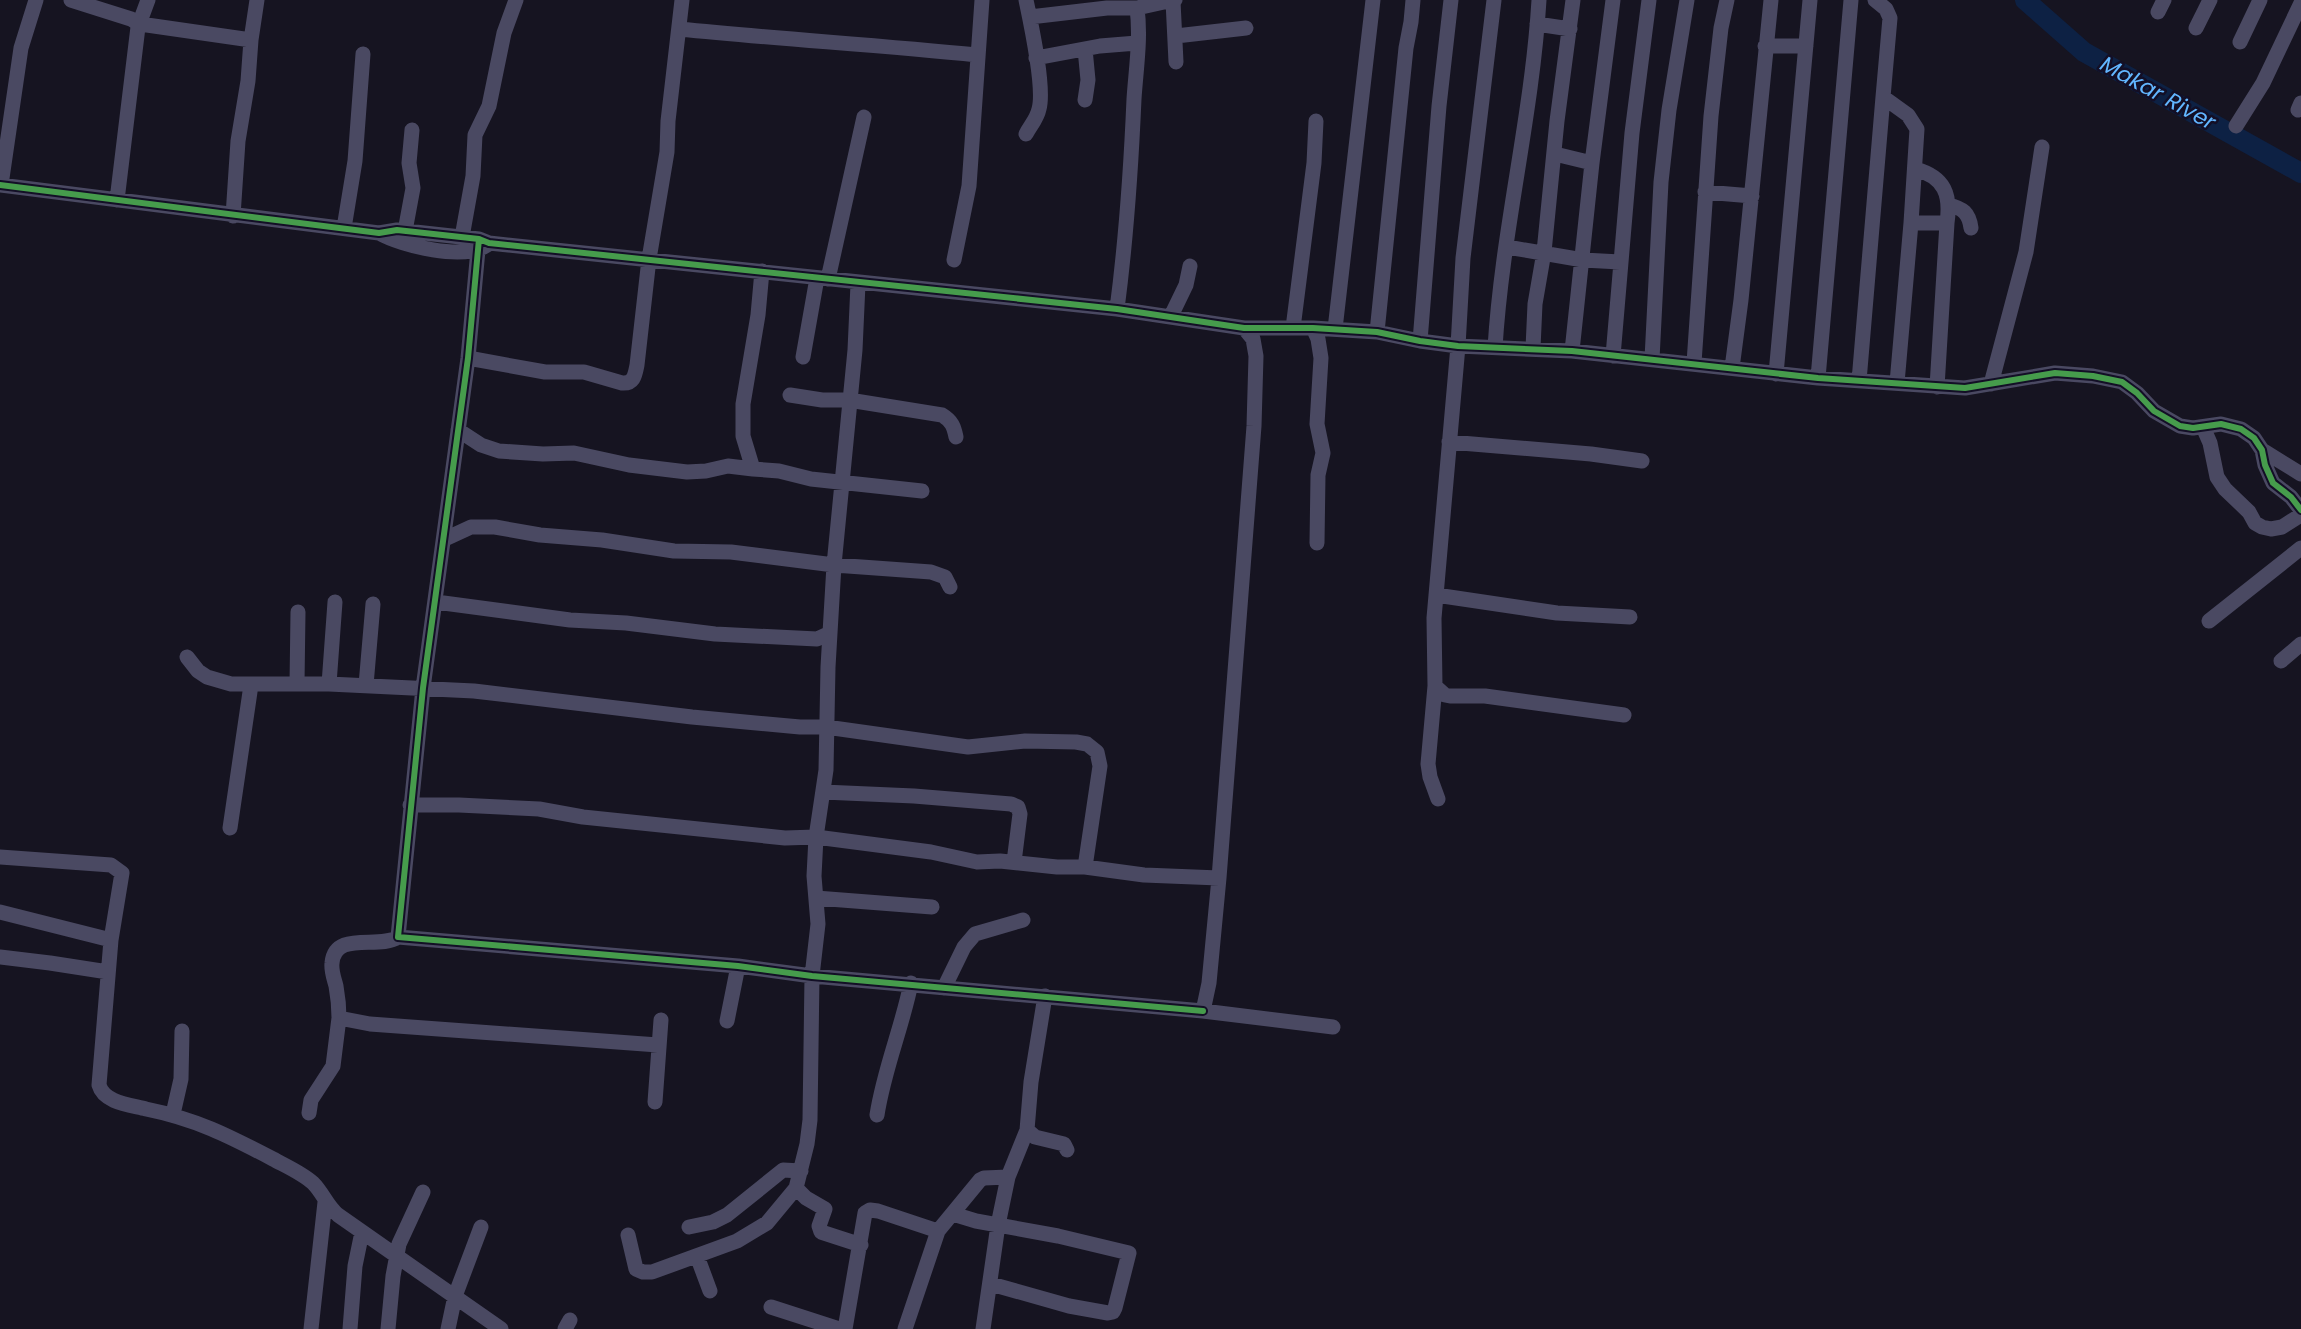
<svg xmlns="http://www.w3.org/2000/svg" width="2301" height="1329" font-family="Poppins,sans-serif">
  <rect width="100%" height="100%" fill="#161421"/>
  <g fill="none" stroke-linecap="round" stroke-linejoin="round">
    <!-- river -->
    <path stroke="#0d2144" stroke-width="20" d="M2025,0L2084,52L2301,173"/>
    <!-- minor -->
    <path stroke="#4a4962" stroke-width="15" d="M71,0L131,19L136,22L138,27L117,200
      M1175,0L1173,1L1176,62
      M1875,0L1886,9L1890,18L1883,97L1908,115L1917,129L1911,223H1947L1937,387
      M2158,12L2164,0
      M1030,17L1107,8H1137L1173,0
      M140,24L251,40
      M1537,24L1570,29
      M138,27L148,0
      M2196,28L2210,0
      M679,29C779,39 878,45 977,55
      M1176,36L1246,28
      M2240,42L2260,0
      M1765,46H1806
      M1085,49L1088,80L1085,100
      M1036,58L1100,46L1137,43
      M2298,110L2301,103
      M2236,126L2263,83L2301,3
      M1026,134C1030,126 1037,119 1039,109C1045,88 1031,24 1026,0
      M1555,154L1592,163
      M1915,169C1945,177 1951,195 1947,223
      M0,185L379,233L397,230L479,239L489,243L1117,309L1244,328H1313L1377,332L1420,341L1458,346L1572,351L1818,378L1965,388L2055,373L2093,376L2122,382L2137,393L2154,411L2180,426L2193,428L2221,424L2241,429L2254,438L2262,450L2265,465L2273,483L2291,497L2301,510
      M1,185L21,48L36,0
      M1705,192L1752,196
      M1948,205C1963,208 1969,213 1971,228
      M233,216L238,141L248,81L251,40L257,0
      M344,228L355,161L363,54
      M405,231L413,188L409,163L412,130
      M379,233C402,246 464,261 487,245
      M462,237L473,176L475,135L489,106L504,33L516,0
      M479,239L468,358L423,688L398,937L738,966L812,976L1203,1011
      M1507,247L1583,260L1620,262
      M954,260L969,186L982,0
      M762,271L758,315L743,404V436L753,469L779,471L811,479L922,491
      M828,279L864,117
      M1117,309C1126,240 1131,169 1134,99C1136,69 1141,38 1137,8
      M1171,316L1186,285L1190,266
      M1244,328L1253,339L1256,356L1254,426L1219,878L1209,983L1203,1011L1333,1027
      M1293,328L1314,163L1316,121
      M1313,328L1318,339L1321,358L1317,424L1323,453L1318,475L1317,543
      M1335,329L1373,0
      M1377,332L1406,48L1411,22L1413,0
      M1420,341L1439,106L1451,0
      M1495,348C1502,231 1532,117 1539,0
      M1533,348L1535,304L1544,252L1557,121L1573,0
      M1572,351L1592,163L1613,0
      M1613,356L1632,133L1649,0
      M803,357L817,278
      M468,358L545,372H584L622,383C634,384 635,375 637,365L649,259L667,152L668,121L682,0
      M1652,359L1661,182L1669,110L1687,0
      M1694,363L1711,116L1721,28L1727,0
      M1732,368L1741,300L1771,0
      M1776,374L1810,0
      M1818,378L1851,0
      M1859,381L1883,97
      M1897,383L1911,223
      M1991,384L2026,252L2042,147
      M790,395L822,400H849L942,415C952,421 954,427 956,437
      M2203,427L2210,443L2217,477L2225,489L2249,512L2255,523L2262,527L2271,529L2282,527L2301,515
      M458,430L481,445L499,451L543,454L574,453L629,465L687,472L706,471L728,466L753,469
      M1449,442L1591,454L1642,461
      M2262,450L2301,474
      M445,539L471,527H495L540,535L602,540L674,551L731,552L834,565L931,572L945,577L950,587
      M1436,595L1557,613L1630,617
      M436,602L570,620L626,623L715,634L817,639L830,633
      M2209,621L2301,548
      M187,657L198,671L207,677L231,684H329L474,691L692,717L800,727H826L968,747L1025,741L1076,742L1087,744L1097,752L1100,766L1085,867
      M2281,661L2301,644
      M297,684L298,612
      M329,684L335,602
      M366,685L373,604
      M1435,686L1445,695L1450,696H1485L1624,715
      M823,792L914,796L1011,804L1018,807L1020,814L1014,862
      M1438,799L1430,777L1428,764L1435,686L1434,618L1458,346L1463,258L1494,0
      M410,805H459L539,809L583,817L785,838L816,837L931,852L977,862L1000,861L1057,867H1085L1144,875L1219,878
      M230,828L251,685
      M0,857L111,865L122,873L111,940L99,1085C104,1103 131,1105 146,1109C196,1119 229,1136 273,1159C286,1166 302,1173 313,1183C323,1193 327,1206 338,1215L501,1329
      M816,898L932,907
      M0,912L111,940
      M398,937C379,950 335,930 332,963C331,971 334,978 336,986C338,997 339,1007 339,1018L370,1024L658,1045
      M0,957L50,963L108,972
      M944,988L964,947L975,934L1023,920
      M727,1021L738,966
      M655,1102L661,1020
      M309,1113L311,1100L333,1066L339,1018
      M173,1114L181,1079L182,1031
      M877,1115C884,1069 902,1028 911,983
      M1027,1130L1035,1137L1064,1144L1067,1150
      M796,1188L806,1198L825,1209L819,1226L821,1232L861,1245
      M953,1214L976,1221L1058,1236L1129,1253L1115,1308L1113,1312L1108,1313L1069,1306L991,1284
      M689,1227L713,1222L727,1215L783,1170L801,1171
      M628,1235L636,1269L643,1272H652L737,1241L767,1223L796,1188L807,1144L810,1120L812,976L818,924L814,876L816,837L826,770L828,667L834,565L855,350L858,284
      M697,1256L710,1291
      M771,1307L839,1329
      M311,1329L325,1202
      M350,1329L355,1266L362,1232
      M388,1329L393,1276L399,1244L423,1192
      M448,1329L455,1296L481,1227
      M565,1329L570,1320
      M845,1329L865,1213L870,1210L878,1211L938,1231
      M905,1329L938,1231L980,1180L984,1178L1008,1177L1027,1130L1031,1082L1045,996
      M983,1329L998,1225L1008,1177"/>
    <!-- cycleway casing -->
    <g stroke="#130f26" stroke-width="10">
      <path id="cycleway" d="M0,185L379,233L397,230L479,239L489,243L1117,309L1244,328H1313L1377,332L1420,341L1458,346L1572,351L1818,378L1965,388L2055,373L2093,376L2122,382L2137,393L2154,411L2180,426L2193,428L2221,424L2241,429L2254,438L2262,450L2265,465L2273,483L2291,497L2301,510
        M479,239L468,358L423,688L398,937L738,966L812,976L1203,1011"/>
    </g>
    <!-- cycleway -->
    <use href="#cycleway" stroke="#469c4c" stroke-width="6"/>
  </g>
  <g text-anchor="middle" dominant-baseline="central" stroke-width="5" stroke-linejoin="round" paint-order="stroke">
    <!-- water labels -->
    <g font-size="22" font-style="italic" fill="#62b6ff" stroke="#130f26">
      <text transform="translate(2158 93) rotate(29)">Makar River</text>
    </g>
  </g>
</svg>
